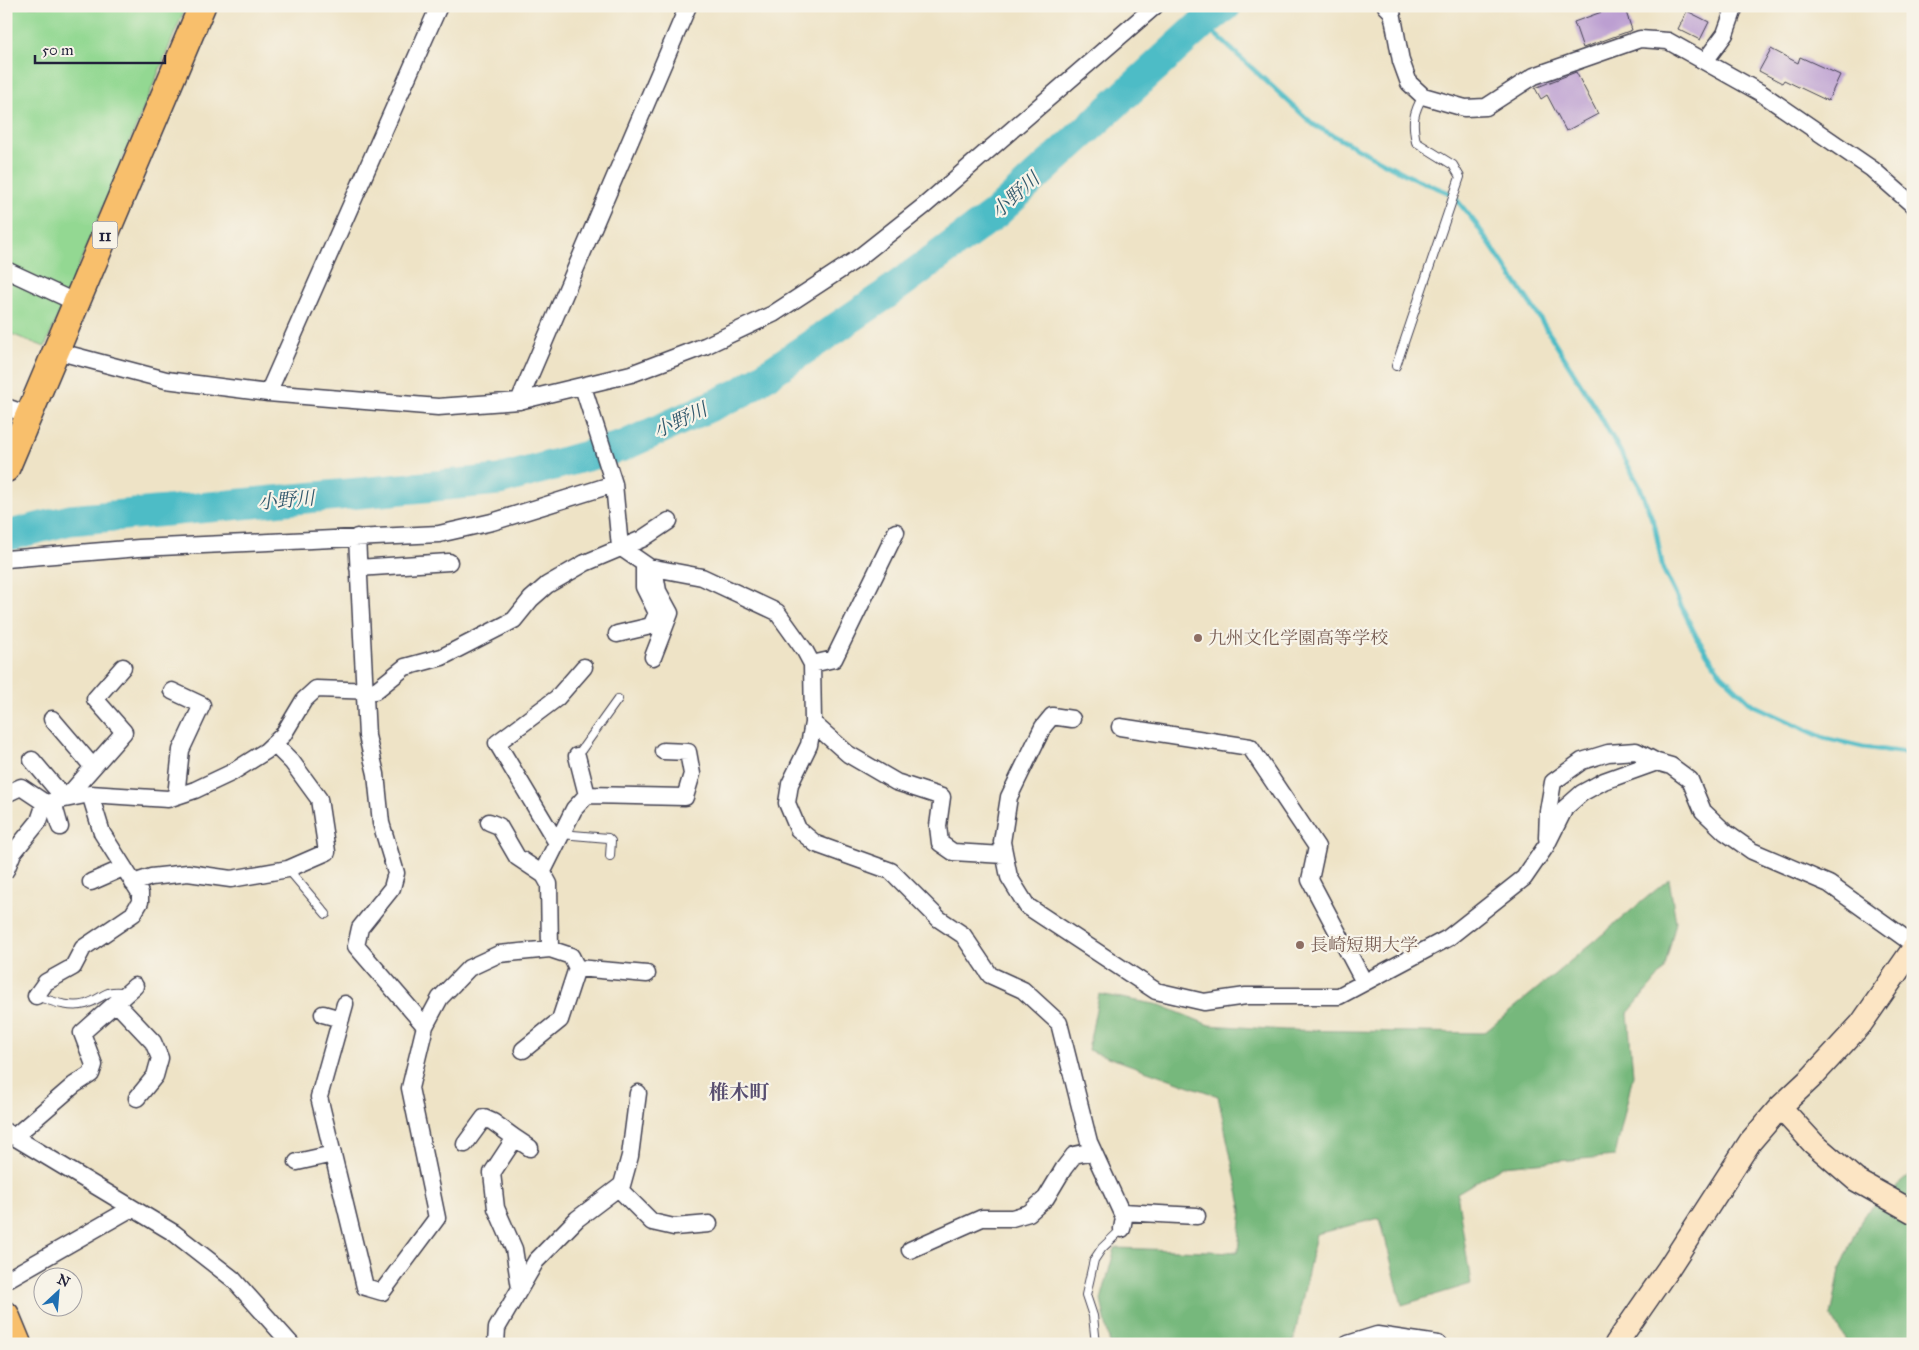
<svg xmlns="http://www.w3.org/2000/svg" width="1919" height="1350" font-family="'IM FELL Great Primer','Noto Serif JP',serif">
  <rect width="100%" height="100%" fill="#f7f3e8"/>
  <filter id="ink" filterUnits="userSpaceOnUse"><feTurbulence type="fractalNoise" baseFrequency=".02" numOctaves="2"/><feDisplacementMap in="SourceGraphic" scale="10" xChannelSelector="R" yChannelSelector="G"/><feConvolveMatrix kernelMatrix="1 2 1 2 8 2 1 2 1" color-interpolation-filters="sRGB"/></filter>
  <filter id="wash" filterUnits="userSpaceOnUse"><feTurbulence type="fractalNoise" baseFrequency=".0096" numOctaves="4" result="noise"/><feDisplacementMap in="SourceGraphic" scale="20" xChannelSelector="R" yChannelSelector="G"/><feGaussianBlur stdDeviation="1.12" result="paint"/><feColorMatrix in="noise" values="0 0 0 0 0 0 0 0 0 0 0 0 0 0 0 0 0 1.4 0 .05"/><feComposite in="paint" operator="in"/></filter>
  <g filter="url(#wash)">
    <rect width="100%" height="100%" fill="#eee3c6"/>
    <!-- green -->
    <path fill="#93d892" stroke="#5a7d66" d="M6,6H186L45,347L6,332Z"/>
    <!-- forest -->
    <path fill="#76b87c" stroke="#4c6d5c" d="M1669,879L1676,922L1664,970L1628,1013L1633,1075L1615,1156L1503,1166L1457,1193L1471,1284L1402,1305L1380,1218L1316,1234L1293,1344H1110L1101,1300L1115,1248L1238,1252L1242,1210L1218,1096L1088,1050L1099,994L1160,1005L1209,1025L1285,1030L1484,1033Z
      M1913,1172V1344H1849L1831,1316L1840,1270L1864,1214Z"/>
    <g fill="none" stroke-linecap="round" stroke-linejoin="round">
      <!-- stream -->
      <path stroke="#4ebcc6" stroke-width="5" d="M1203,23L1314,125L1409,176L1452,194L1476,224L1534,309L1597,410L1640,487L1655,527L1663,569L1697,638L1721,674L1753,705L1824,738L1863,747L1913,754"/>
      <!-- river -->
      <path stroke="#4ebcc6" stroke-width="31" d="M6,536L70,520L499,480L623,446L740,393L885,295L995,214L1203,23L1226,6"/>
    </g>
    <g id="blocks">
      <!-- building -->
      <path fill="#bc9fd1" d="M1618,6H1624L1632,30L1583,48L1574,22Z
        M1687,11L1709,22L1700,40L1678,29Z
        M1771,49L1798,63L1800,57L1840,75L1828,101L1784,80L1782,83L1759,71Z
        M1576,72L1598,114L1566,131L1547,95L1541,99L1535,88Z"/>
    </g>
  </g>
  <g filter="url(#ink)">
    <use href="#blocks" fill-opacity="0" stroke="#413f50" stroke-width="1"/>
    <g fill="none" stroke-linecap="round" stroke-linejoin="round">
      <!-- lane casing -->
      <g stroke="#413f50" stroke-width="10">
        <path id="lane" d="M1396,366L1460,177L1453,165L1416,142C1412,122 1413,113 1423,96
          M577,756L618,699
          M561,834L608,838L611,841L610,856
          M288,869L326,914
          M36,996C51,1001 70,1009 86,1004C105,998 104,988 127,993
          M1096,1344L1093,1316L1086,1295L1094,1260L1102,1248L1122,1229"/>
      </g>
      <!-- street casing -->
      <g stroke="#413f50" stroke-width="19">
        <path id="street" d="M1386,6L1392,12L1401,61L1409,83L1423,96L1465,108L1486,107L1534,76L1640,39L1668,41L1761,93L1872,169L1913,205
          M1705,61L1725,34L1735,6
          M6,270L77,303
          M56,351L166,380L268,393L438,407L519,401L631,374L705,346L773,314L857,259L924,206L1155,6
          M583,387L614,484L620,547L649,567L702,577L777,612L805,651L812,664L834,659L896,532
          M268,393L439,6
          M519,401L688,6
          M6,407L29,415
          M6,559L139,548L439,534L492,522L614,484
          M358,568L449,562
          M617,634L651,626L657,613L644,587V564
          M653,657L670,613L658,591L654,568
          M812,664L813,723L809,745L790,784L787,803L798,829L816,844L891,871L939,919L963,935L990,975L1023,990L1059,1023L1089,1142L1124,1218L1122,1229
          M172,691L202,705L181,750L176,796
          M52,719L93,767
          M1072,719L1052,716L1043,727L1009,797L1002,842L1009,877L1027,906L1156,991L1204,1002L1246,996H1339L1448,938L1524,878L1546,846L1565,808L1582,793L1604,781L1657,762
          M813,723L848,754L896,782L942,797L938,826L940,843L953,852L1004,855
          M1120,727L1250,747L1317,847L1310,880L1364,982
          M577,756L587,795
          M32,760L65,799L124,732L95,699L123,667
          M6,794L21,787L45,803
          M53,802L60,827
          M489,822L499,826L517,857L544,875L549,884L550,949
          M1547,838L1548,811L1553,782L1582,761L1608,753L1636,751L1657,762L1671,766L1690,780L1703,811L1725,832L1752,851L1829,884L1913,944
          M557,843L497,743L557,698L584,667
          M6,870L13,853L39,821L45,803L90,794L168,799L195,790L231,773L266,751L283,735L304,700L316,689L375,691L405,667L442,657L514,620L531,599L547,585L585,563L642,539L669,521
          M542,873L574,809L587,795L685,797L692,774L688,752L663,751
          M91,882L123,868
          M133,883L151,877L188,873L231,879L288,869L327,852L319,799L292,762L274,744
          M36,996L46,982L73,967L83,948L133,914L140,902V893L102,833L90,794
          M116,1003L153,1042L160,1058L155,1076L137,1098
          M345,1004L319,1097L365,1287L382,1292L437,1218L410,1088L425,1026L356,946L360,928L392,888L396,873L381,823L376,774L367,736L357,537
          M323,1014L341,1019
          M425,1026L440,998L469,968L499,954L550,949L571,956L577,968L647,974
          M523,1050L560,1020L577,968
          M6,1132L174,1233L233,1279L291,1344
          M14,1137L74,1085L91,1074L94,1065L82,1033L135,986
          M515,1138L530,1148
          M465,1144L484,1118L493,1122L515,1138L492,1173L496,1208L514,1249L520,1288
          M297,1162L333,1154
          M618,1188L652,1222L674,1227L709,1224
          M1122,1212L1197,1216
          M910,1250L982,1218H1012L1029,1213L1046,1198L1064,1168L1074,1155L1093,1151
          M6,1280L132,1208
          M496,1344L497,1328L536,1261L577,1219L622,1185L630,1156L638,1093
          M1348,1344L1377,1335L1438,1344"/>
      </g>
      <!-- secondary casing -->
      <g stroke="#413f50" stroke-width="25">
        <path id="secondary" d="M1780,1107L1813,1143L1856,1180L1913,1212
          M1616,1344L1668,1269L1750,1142L1780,1107L1811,1078L1861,1024L1913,949"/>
      </g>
      <!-- primary casing -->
      <g stroke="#413f50" stroke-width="29">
        <path id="primary" d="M6,469L202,6
          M6,1315L18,1344"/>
      </g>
      <!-- lane -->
      <use href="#lane" stroke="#fff" stroke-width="8"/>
      <!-- street -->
      <use href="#street" stroke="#fff" stroke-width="16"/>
      <!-- secondary -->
      <use href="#secondary" stroke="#fce5c4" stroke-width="22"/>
      <!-- primary -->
      <use href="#primary" stroke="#f8bf6c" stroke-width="26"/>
    </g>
  </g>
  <!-- markers -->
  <g fill="#8d6e63" stroke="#f7f3e8" stroke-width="2">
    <circle cx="1198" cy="638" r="5"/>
    <circle cx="1300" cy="945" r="5"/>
  </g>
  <g text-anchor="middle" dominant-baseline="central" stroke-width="4.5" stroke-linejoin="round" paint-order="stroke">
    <!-- shield labels -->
    <rect fill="#f7f3e8" stroke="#62616f" stroke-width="1" x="92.5" y="221.5" width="25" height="27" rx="4"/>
    <g font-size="16" font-weight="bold" fill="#22223b">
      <text x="105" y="235">11</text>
    </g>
    <!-- education labels -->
    <g font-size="18" fill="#785e54" stroke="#f7f3e8" text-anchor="start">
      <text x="1208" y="638">九州文化学園高等学校</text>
      <text x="1310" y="945">長崎短期大学</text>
    </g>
    <!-- water labels -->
    <g font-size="19" font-style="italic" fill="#31586c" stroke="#f7f3e8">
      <text transform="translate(1015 195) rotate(-42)">小野川</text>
      <text transform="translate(680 420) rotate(-25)">小野川</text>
      <text transform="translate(286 500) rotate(-5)">小野川</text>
    </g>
    <!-- quarter labels -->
    <g font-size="20" font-weight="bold" fill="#584e70" stroke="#f7f3e8">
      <text x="739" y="1092">椎木町</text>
    </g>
  </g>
  <!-- margin -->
  <rect width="1919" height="1350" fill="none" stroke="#f7f3e8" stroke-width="25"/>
  <!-- north arrow -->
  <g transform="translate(58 1292) rotate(26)"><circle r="24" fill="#f7f3e8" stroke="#a29fa3"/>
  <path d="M0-4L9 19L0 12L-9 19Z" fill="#1f6fb2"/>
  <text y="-8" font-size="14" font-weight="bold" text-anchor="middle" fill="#22223b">N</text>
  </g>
  <!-- scale -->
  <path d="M35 55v8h130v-8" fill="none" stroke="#22223b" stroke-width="2.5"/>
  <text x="42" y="55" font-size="15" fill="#22223b" stroke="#f7f3e8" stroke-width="4" paint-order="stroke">50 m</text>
</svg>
